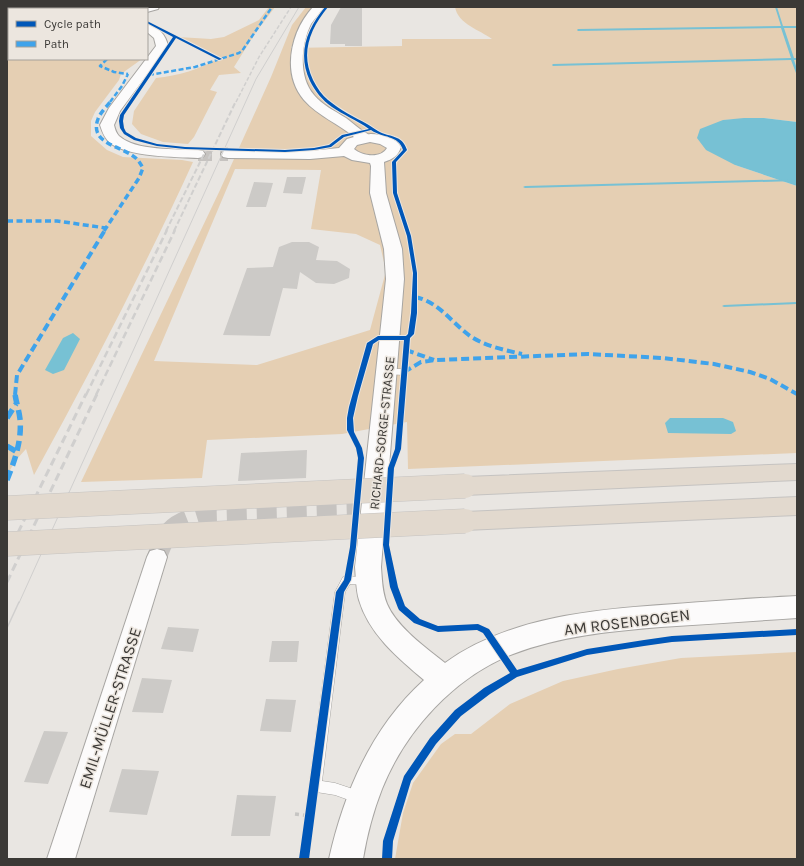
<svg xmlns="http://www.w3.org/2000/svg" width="804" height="866" font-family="Karla,sans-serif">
  <rect width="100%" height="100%" fill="#e9e6e2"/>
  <!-- green -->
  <path fill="#e5cfb3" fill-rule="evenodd" d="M7,7H89L93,9H9V59H142L121,74L119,80L95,112L91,121V136L107,150L123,157L182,160L193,162C144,269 90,373 34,475L26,449L16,460L7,475Z
    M269,7H275L254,35L234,67L241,73L219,75L210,90L217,92L194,137L188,144L163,142L141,134L132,124L134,111L156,78C178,76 200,69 219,58L178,37L211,39L224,37L259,20Z
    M306,7H312L297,31L291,48L402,46V39H492C480,30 458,24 455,7H797V122L764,118L723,120L735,165L797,186V453L408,469L407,422L342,434L207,440L202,478L81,482L220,190L271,77L292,25ZM235,169L321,170L311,229L356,234L380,245L386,271L370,330L257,365L154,361Z
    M797,652V859H395L403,813L413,783L441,744L455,734H471L510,704L563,681L618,669L681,658Z"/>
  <!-- water -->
  <path fill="#77c1d4" d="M744,118H764L797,122V186L735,165L706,150L697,138L700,129L723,120Z
    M73,333L80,339L64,370L53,374L45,370L63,338Z
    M670,418H723L733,422L736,431L731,434L668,433L665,423Z"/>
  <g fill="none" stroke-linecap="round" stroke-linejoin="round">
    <!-- stream -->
    <path fill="#77c1d4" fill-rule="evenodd" d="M775,7H777L783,26H797V28H784L794,58H797V60H794L797,69V74L796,73L791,60L553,66L552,65L553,64L791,58L781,28L578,31L577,30L578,29L781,26Z
      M797,179V181L525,188L523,187L525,186Z
      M797,302V304L724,307L722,306L724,305Z"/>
  </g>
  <!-- building -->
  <path fill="#cccac7" d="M341,7H362V46H345V44H330L331,25Z
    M287,177H306L302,194L283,193Z
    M254,182L273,183L266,207H246Z
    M292,242H309L319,247L316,260L337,261L350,269L349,278L334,284L316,283L300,272L297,289L283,288L270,336L223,335L247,268L273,267L279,247Z
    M307,450L306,478L238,481L241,453Z
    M168,627L199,629L193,652L161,649Z
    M272,641H299L297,662H269Z
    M142,678L172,680L163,713L132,712Z
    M266,699L296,700L291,732L260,731Z
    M44,731L68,732L48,784L24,782Z
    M122,769L159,771L147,815L109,812Z
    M237,795L276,796L270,836H231Z"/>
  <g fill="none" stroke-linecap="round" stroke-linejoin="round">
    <!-- street-tunnel -->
    <path stroke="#c6c3c0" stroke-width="20" stroke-dasharray="20 10" stroke-linecap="butt" d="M157,557C167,529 174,523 203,515L374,510"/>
    <!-- secondary-tunnel -->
    <path stroke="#c6c3c0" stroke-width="14" stroke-dasharray="14 8" stroke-linecap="butt" d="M198,154H228"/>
    <!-- lane casing -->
    <g stroke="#a7a5a2" stroke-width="1">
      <path id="lane" d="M388,369H404L408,372L404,375L385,374L384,372Z
        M347,576L371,578L372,581L371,584L367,585L350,584L345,592L322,781L335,783L365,793L367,798L365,803L360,804L335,795L310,791L309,787L335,592L343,577Z"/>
    </g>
    <!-- street casing -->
    <g stroke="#a7a5a2" stroke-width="2">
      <path id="street" d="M157,549L164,551L167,557L75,859H47L147,557L150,551Z"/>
    </g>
    <!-- secondary casing -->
    <g stroke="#a7a5a2" stroke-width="2">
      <path id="secondary" d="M103,7H117L118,9H104Z
        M143,7H159L158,9L147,12V9H142Z
        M313,7H324C320,13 315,18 311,24C301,44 298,77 314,95C322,105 335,111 346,118C353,123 359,129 366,133C369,135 368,134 371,134C382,134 395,137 401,147C398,156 393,159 384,162L386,193L402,249L404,279L381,567C382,579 382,592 387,604C396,626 426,648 445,663C510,616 598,609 675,604C716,601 756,598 797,596V618C752,621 707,624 661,627C612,631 560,636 513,654C454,677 405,731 382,789C373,812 367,835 363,859H329C344,792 372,727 424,680C398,658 369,634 359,600C356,590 356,578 355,567L386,279L384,249L370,193L371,166L370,163L352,160L344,156L310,159L228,158L223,157L221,154L223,151L228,150L310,151L339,148L347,139L354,137C339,124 318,116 304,100C281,73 291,31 313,7ZM370,142L380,144L387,148C381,159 362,156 354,149L357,145Z
        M147,24C158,26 166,35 168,46L120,111L114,125C115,129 116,133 119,136C135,151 177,149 198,150L203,151L205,154L203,157L198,158C176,157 126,157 109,142C104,137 102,131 100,125L109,108L156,46L154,38L147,32Z"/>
    </g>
    <!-- highway casing -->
    <g stroke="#c5c3c1" stroke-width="2">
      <path id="highway" d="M797,464V480L465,495L457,492L453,486L457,480L465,477Z
        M797,497V515L465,530L456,528L453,521L456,514L465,512Z"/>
    </g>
    <!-- path -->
    <path stroke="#c6c5c3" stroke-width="3.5" stroke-dasharray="4 4" stroke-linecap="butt" d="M295,814L311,816"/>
    <!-- lane -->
    <use href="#lane" fill="#fcfbfb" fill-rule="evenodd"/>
    <!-- street -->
    <use href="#street" fill="#fcfbfb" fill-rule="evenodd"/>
    <!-- secondary -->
    <use href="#secondary" fill="#fcfbfb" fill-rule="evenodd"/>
    <!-- highway -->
    <use href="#highway" fill="#e2d9ce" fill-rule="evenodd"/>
    <!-- tram-far1 -->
    <path stroke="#d0cfce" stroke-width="1" d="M19,603L256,79L299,7"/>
    <!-- tram -->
    <path stroke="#d0cfce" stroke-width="1.5" d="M7,628L19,602"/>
    <!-- rail-far3 -->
    <path stroke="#d0cfce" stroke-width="1.5" stroke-dasharray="4 2" stroke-linecap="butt" d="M236,102L259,57L291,7"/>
    <!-- rail-far2 -->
    <path stroke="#d0cfce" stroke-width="2" stroke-dasharray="5.5 2.5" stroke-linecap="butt" d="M166,231L206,150
      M174,231L236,101"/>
    <!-- rail-far1 -->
    <path stroke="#d0cfce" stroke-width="2.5" stroke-dasharray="7 3.5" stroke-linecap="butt" d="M86,395L167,230
      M96,395L175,230"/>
    <!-- rail -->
    <path stroke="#d0cfce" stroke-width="3" stroke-dasharray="8 4.5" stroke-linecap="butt" d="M7,555L86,394
      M7,582L97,394"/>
    <!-- highway-bridge casing -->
    <g stroke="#c5c3c1" stroke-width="25" stroke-linecap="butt">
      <path id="highway-bridge" d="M7,508L465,486
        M7,544L465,521"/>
    </g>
    <!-- highway-bridge -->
    <use href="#highway-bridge" stroke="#e2d9ce" stroke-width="24"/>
    <!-- quiet-far3 -->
    <path stroke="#3fa3eb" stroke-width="2.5" stroke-dasharray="5 2.5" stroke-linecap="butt" d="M64,7L66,9
      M107,59L100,66L114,72L128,74
      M149,75L195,67L239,53L242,51L272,7
      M110,102L122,86L128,74"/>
    <!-- quiet-far2 -->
    <path stroke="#3fa3eb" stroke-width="3.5" stroke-dasharray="6 3.5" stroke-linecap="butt" d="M7,221H57L106,228
      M104,231L139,178L143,168C140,163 138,159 133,156C120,146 89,143 98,119C100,113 107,106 111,101"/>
    <!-- quiet-far1 -->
    <path stroke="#3fa3eb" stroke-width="4" stroke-dasharray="8 4" stroke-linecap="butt" d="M415,297C439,302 451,322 470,336C485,346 504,350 522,354
      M406,350L434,360
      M404,372L421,362L436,360L588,354L663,358L714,364L750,372L770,379L797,394
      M15,395L17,375L105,230"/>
    <!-- quiet -->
    <path stroke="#3fa3eb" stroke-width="5.5" stroke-dasharray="10 5.5" stroke-linecap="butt" d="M7,418L16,404
      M7,446L17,452
      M7,480C15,460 22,440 20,419C19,410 16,402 15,394"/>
    <!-- cycleway casing -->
    <g stroke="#ece6df" stroke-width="2">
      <path id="cycleway" d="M325,7H328C310,29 300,53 313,80C317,88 322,95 328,100C340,110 354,117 367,124C371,126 374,129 378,131C390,138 402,134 407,150L396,162L397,193L411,236L417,273V313L414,334L410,338L401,449L394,468L389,545L398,587L405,606L420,619L438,626L478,624L489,629L517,670L587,649L644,640L672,636L797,629V635L672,642L644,646L587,655L517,677L490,694L461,716L436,744L411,781L393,841L392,859H382L383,841L404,776L430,738L455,710L484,688L510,673L483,633L477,630L438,632L414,623L399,610L398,608L390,587L383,545L388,468L395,449L404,340H379L373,344L358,396L353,418L354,432L362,448L364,458L356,547L351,580L344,592L309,859H299L336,592L344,580L350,547L358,458L356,448L347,430V418L349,407L367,343L378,336H406L408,334L411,313L413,273L407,236L393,193L392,162L403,150C399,135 382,138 371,130L344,137L331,147L314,150L285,152L185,149L157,146L134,140L124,134L120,128L119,121L120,115L173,37L147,23V21L222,59L219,60L176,38L124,115L123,121L124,128L126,132L136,138L157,144L185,147L285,150L314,148L329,145L342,135L369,129C357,120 343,115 332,107C322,100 315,91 310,81C297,53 307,29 325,7Z"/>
    </g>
    <!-- cycleway -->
    <use href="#cycleway" fill="#0057b8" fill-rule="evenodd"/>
  </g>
  <g text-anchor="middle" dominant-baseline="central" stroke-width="3" stroke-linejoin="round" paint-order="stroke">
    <!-- street labels -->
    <g font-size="13" fill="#3b3936" stroke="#ece6df">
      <text transform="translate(382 433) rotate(-84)">RICHARD-SORGE-STRASSE</text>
    </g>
    <!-- near-street labels -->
    <g font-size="16" fill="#3b3936" stroke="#ece6df">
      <text transform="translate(627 622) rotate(-7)">AM ROSENBOGEN</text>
      <text transform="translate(110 708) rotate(-72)">EMIL-MÜLLER-STRASSE</text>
    </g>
  </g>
  <!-- border -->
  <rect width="804" height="866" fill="none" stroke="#3b3936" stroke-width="16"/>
  <!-- legend -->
  <rect x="8" y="8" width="140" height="52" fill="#ece6df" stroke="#a5a19b"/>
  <rect x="16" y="21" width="20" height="6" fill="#0057b8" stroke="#a5a19b"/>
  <text x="44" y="28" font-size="12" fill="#3b3936">Cycle path</text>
  <rect x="16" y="41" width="20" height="6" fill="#3fa3eb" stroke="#a5a19b"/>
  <text x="44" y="48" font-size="12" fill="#3b3936">Path</text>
</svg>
